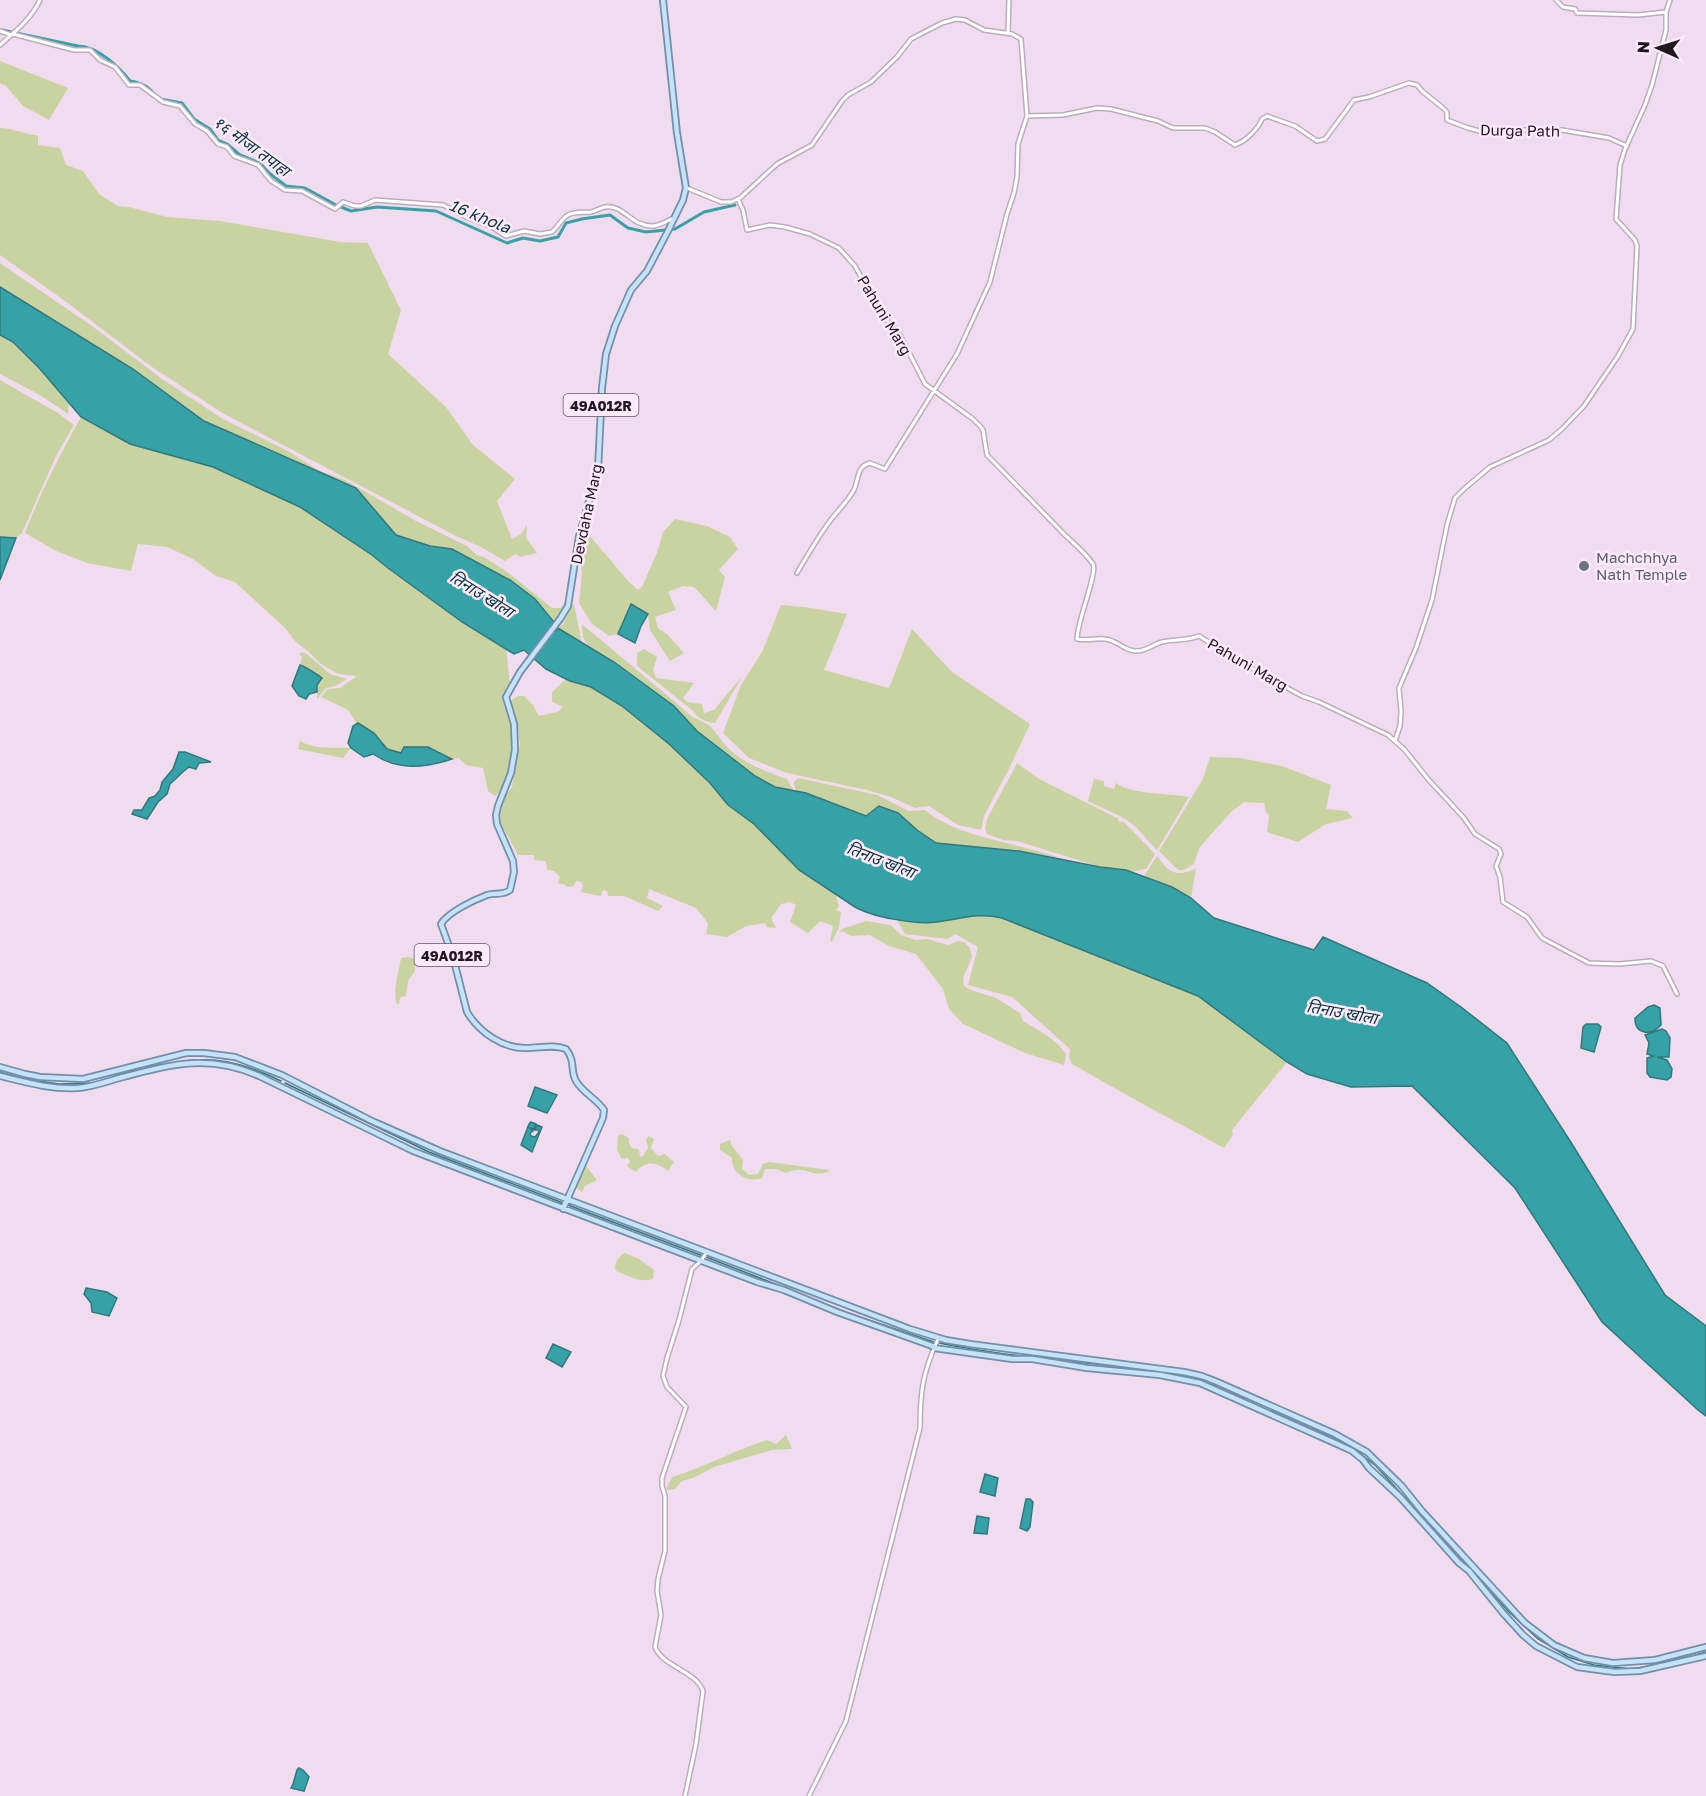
<svg xmlns="http://www.w3.org/2000/svg" width="1706" height="1796" font-family="'Golos Text','Noto Sans Devanagari',sans-serif">
  <rect width="100%" height="100%" fill="#f1dcef"/>
  <!-- green -->
  <path fill="#c9d3a1" d="M0,61L68,88L49,120L23,106L6,86L0,83Z
    M0,128C12,128 24,134 36,135L38,136V145L60,148L66,165L83,171L99,194L118,206L129,207L167,217L220,221L341,242L368,243L401,310L388,354L446,407L472,444L515,479L497,501L512,539L521,534L527,525L526,538L537,553L520,557L515,554L505,561L481,547L456,536L224,414L152,367L65,301L0,255Z
    M0,263L92,326L162,379L223,419L288,451L318,470L345,480L416,521L467,546L477,555L484,557L506,571L552,608H561L568,598C569,607 560,615 554,622L535,599L510,580L452,549L430,546L396,535L356,488L204,421L133,369L0,287Z
    M0,335L13,342L69,401L68,414L40,395L0,374Z
    M0,380L58,413L74,425L56,456L22,533L16,538L0,537Z
    M81,417L130,444L213,467L300,507L372,555L388,568L462,622L506,648L510,685L503,700C505,704 507,708 509,712C516,733 516,784 495,796L488,791L483,768L466,765L459,758L452,759L437,750L401,753L387,749L374,733L360,724H357L348,710L321,697L328,689L340,688L357,676L338,674L321,664L309,652L296,642L285,628L235,582L216,576L193,559L167,547L138,544L131,571L87,563L56,551L25,533C40,493 60,455 81,417Z
    M675,519L707,526L730,537L738,549L719,570L725,577L716,611L694,587L683,586L668,592L676,610L655,617L658,628L668,635L684,653L670,661L650,630L648,614L632,605L618,634L609,636L592,624L579,603L582,573L579,552L584,529L629,582L638,590L642,587L658,550L663,532Z
    M574,604L582,643L558,628L563,624L570,606Z
    M781,605L804,607L847,614L824,670L889,688L912,629L952,672L1030,724L1009,769L984,816L981,830L958,825L929,806L915,808L891,797L867,790L787,773L749,758L723,733L741,685L763,650Z
    M582,624L694,718C699,720 707,723 711,727C717,733 722,742 729,749C745,764 767,772 787,779L794,791L775,787L755,776L697,731L674,706L614,662L588,646L583,637Z
    M644,649L657,657L653,670L656,678L694,683L683,698L687,702L702,704L704,713L714,710L743,675L715,723C706,723 698,718 692,710L637,666V653Z
    M302,652L307,654L330,674L347,679L335,686L326,688L317,699V685L322,680C319,676 304,666 300,665L302,657L299,654Z
    M566,679L591,687L622,706L669,744L710,783L728,805L754,824L799,870L836,895L839,906L836,910L841,912L839,927L832,942L830,941L833,926L820,921L808,933L790,922L796,905L790,902L781,904L771,918L776,928L767,927L765,923L746,926L727,937L706,934L708,923L696,908L649,889L647,898L663,906L658,911L624,896H608L607,891L603,890L601,896L581,892L583,885L581,882L576,881L574,886L567,887L565,885L558,883L560,877L554,871L547,870L546,861L534,860V855H518L499,820V812L504,798L512,787L520,744L517,721L508,702L518,696H524L533,705L539,716L557,712L563,707L552,702V692Z
    M300,741C314,750 335,747 351,748L343,758L298,749Z
    M1210,757L1240,758L1282,766L1331,785L1326,809L1347,811L1353,818L1326,824L1298,842L1267,832L1269,815L1266,812L1264,803L1244,802L1230,813L1199,848L1194,864L1183,870H1178L1159,851L1203,779Z
    M1017,763L1039,779L1119,819L1118,821L1124,822L1155,854L1146,869L1130,872L1097,866L1017,841L1003,840L987,834L985,829L987,819Z
    M798,778L877,795L909,811L925,810C958,838 1020,843 1061,858L1019,851L936,843L917,830L866,816L806,793L796,791L793,783Z
    M1094,779L1104,781V786L1114,789L1116,783C1132,795 1170,793 1189,797L1157,850C1150,843 1144,836 1138,829C1125,816 1104,809 1088,801Z
    M1157,856C1160,859 1163,865 1167,868C1175,876 1188,873 1196,868L1191,898L1172,887L1144,876Z
    M986,914L1002,918L1198,996L1287,1062L1232,1130L1233,1135L1224,1148C1173,1120 1122,1093 1072,1064L1069,1057L1070,1049L1012,997L968,985L978,947L955,934L948,939L905,934L897,920L934,923Z
    M866,921L891,925L901,935L916,940L927,939L948,945L958,941L964,942L970,948L972,957L963,978L964,986L971,990L996,998L1020,1013L1023,1021C1038,1030 1056,1039 1066,1054L1064,1065L1025,1053L963,1024L949,1009L943,989L916,954L889,946L870,935L851,936L844,932H839L842,929Z
    M409,957L415,959V971L408,981L406,996L401,997L399,1002L401,1003L397,1004C392,992 399,971 401,958Z
    M622,1134L629,1138V1144L632,1148L639,1149L640,1157L643,1156L648,1148L646,1139L649,1136L654,1139L651,1148L658,1156L665,1154L674,1162L668,1171C656,1162 647,1160 636,1172L627,1166L630,1162L628,1158L622,1159L617,1150L618,1135Z
    M730,1140L732,1146L743,1160L742,1169L749,1175L758,1174L763,1164L769,1162L829,1170L828,1172C810,1177 809,1168 796,1170C793,1170 790,1172 786,1173L776,1169H765L762,1178C748,1183 731,1174 732,1158L720,1150V1144Z
    M586,1166L597,1180L585,1186L582,1192L575,1187Z
    M625,1253L639,1259L654,1270L653,1279C640,1283 628,1276 616,1271C613,1264 619,1256 625,1253Z
    M786,1435L792,1449L772,1450L714,1467L693,1478L682,1481L675,1489L666,1490L672,1477C705,1467 735,1450 767,1440L776,1444Z"/>
  <!-- water -->
  <path fill="#36a2a7" stroke="#2f797e" stroke-width="1.5" d="M0,287L133,369L204,421L356,488L396,535L430,546L452,549L510,580L535,599L554,622L551,628L556,631L558,628L614,662L674,706L697,731L755,776L775,787L806,793L866,816L879,806L898,813L917,830L936,843L1019,851L1100,867L1126,870L1172,887L1191,898L1214,918L1314,950L1323,937L1427,983L1461,1007L1507,1043L1572,1144L1665,1295L1706,1326V1416L1698,1410L1602,1322L1515,1188L1412,1086L1351,1087L1307,1074L1287,1062L1198,996L1002,918C978,912 961,919 937,922C917,925 872,917 855,907L799,870L754,824L728,805L710,783L669,744L622,706L591,687L570,681L546,669L524,650L514,654L462,622L388,568L372,555L300,507L213,467L130,444L81,417L40,369L13,342L0,335Z
    M0,537L16,538L0,580Z
    M631,604L648,614L641,626L635,643L618,634Z
    M300,665C304,666 318,675 322,678L317,685V692L309,694L306,699L299,696L292,686Z
    M358,723L374,733L387,749L401,753L404,747H428L452,759C425,768 398,771 373,754L364,757L351,748L348,743L353,726Z
    M179,752H185L211,762L199,763L196,769L189,767C182,772 176,779 170,784L167,794L158,802L147,819L132,814L134,810H142L149,798L155,796L160,790L162,782L173,769Z
    M1654,1005L1660,1008L1661,1025C1651,1036 1635,1035 1635,1018L1648,1007Z
    M1586,1024H1598L1601,1027L1594,1052L1581,1048L1583,1027Z
    M1662,1029L1666,1031L1670,1038L1669,1057H1657L1667,1060L1672,1069L1671,1077L1667,1080L1650,1077L1647,1073V1058L1653,1056L1647,1054L1649,1043L1645,1035Z
    M535,1087L557,1095L547,1113L528,1106Z
    M531,1122L536,1124L534,1129L530,1128L533,1131L530,1133L531,1136L535,1137L539,1132L538,1130H535L537,1125L542,1127L532,1152L521,1145L529,1124Z
    M86,1288L107,1292L117,1298L109,1316L92,1312L91,1303L84,1294Z
    M553,1344L571,1352L562,1367L546,1358Z
    M985,1474L998,1478L995,1496L980,1492Z
    M1026,1499H1030L1033,1502L1030,1527L1027,1531L1020,1528Z
    M977,1516L989,1518L987,1534L974,1533Z
    M299,1768L303,1770L309,1777L304,1791L291,1788L293,1784L297,1770Z"/>
  <g fill="none" stroke-linecap="round" stroke-linejoin="round">
    <!-- stream -->
    <path stroke="#2f797e" stroke-width="1.5" d="M168,1064C212,1054 242,1062 281,1081
      M0,1072L25,1079L59,1084L94,1083
      M285,1083L429,1152L563,1203
      M568,1205L703,1256
      M706,1257L783,1287
      M787,1289L848,1313L934,1342
      M939,1343C1026,1361 1117,1362 1205,1380
      M1210,1381L1222,1386
      M1278,1411L1353,1448L1376,1466L1509,1612L1537,1638L1568,1657L1594,1665L1631,1669L1663,1664
      M1679,1660L1706,1652"/>
    <!-- canal -->
    <path stroke="#36a2a7" stroke-width="3" d="M2,30L78,46C97,46 119,67 130,81C142,83 148,86 155,95
      M160,99L182,103L194,119L210,129L218,140L227,144L240,155L260,163L269,173L286,186L305,188L336,205
      M341,207L351,211L377,207L436,211L507,243L523,238L540,241L558,237L566,223L582,219L610,215L628,228L646,232L675,229L704,212L735,205"/>
    <!-- minor casing -->
    <g stroke="#bfabbd" stroke-width="6">
      <path id="minor" d="M1556,0L1563,7L1575,9L1577,13L1638,15L1666,12
        M0,31L11,35
        M1008,32L1009,0
        M13,34L74,50H90L100,60L115,67L129,85H140L163,102L180,106L195,124L207,131L218,144L227,147L234,156L258,165L271,181L279,186L285,190L302,191L335,209L343,202L355,206H361L375,200L443,205L466,217L490,226L506,236L524,231L540,234L552,232C558,227 561,219 568,215C576,211 583,213 591,212C596,211 600,208 605,207C623,204 631,226 652,226C659,226 667,221 674,218
        M0,45C16,31 31,19 40,0
        M687,188L721,202H731L740,198L777,164L812,145L842,101L848,95L871,82L897,57L911,39L942,23L956,19L965,20L984,30L1012,34L1021,39L1027,116L1063,115L1097,108L1111,109L1158,121L1173,128H1205L1215,132L1235,145C1246,141 1258,129 1262,119L1267,116L1295,126L1317,141L1325,139L1354,100L1369,97L1409,83L1417,85L1422,91L1443,108L1447,112V120L1468,128L1483,132L1505,130H1562L1609,138L1627,146
        M738,199L743,210L747,230L770,225L785,227L810,234L839,248L855,266L883,317L898,331L925,384L973,419L980,426L983,430L987,455L990,458L1063,533C1073,543 1085,552 1093,564C1098,573 1077,621 1077,639C1087,641 1095,638 1105,639C1117,640 1123,650 1135,651C1146,652 1153,644 1162,642C1174,639 1186,641 1199,636L1244,664L1302,696L1319,702L1388,735L1404,749L1428,779L1464,818L1475,834L1499,849L1501,854L1496,866L1500,877L1503,902L1527,917L1542,938L1589,963L1619,964L1651,961L1663,966L1677,994
        M797,573C806,558 815,542 825,528C834,514 846,504 854,490C859,479 856,467 870,463L885,469L957,354L990,282L1007,214L1014,193L1017,177L1018,144L1027,116
        M1395,741L1400,726L1401,711L1399,688L1416,648L1432,600L1447,525L1455,498L1464,489L1490,467L1549,440L1562,429L1584,406L1618,356L1633,329L1637,246L1635,240L1616,219L1620,165L1625,149L1645,105L1652,85L1666,30V12L1670,0
        M685,1796L696,1744L703,1691C695,1670 664,1668 655,1647L661,1615L657,1591L658,1579L665,1551V1496L662,1486V1478L686,1407L667,1387L663,1376L667,1358L679,1320L692,1269L701,1261L706,1253
        M809,1796L846,1721L920,1428C920,1391 923,1372 938,1339"/>
    </g>
    <!-- major casing -->
    <g stroke="#728faa" stroke-width="8">
      <path id="major" d="M0,1067L25,1074L40,1077L83,1079L186,1053H204L235,1057L282,1075L372,1121L440,1151L910,1329L946,1340L970,1344L1184,1372L1202,1376L1215,1381L1335,1434L1367,1452L1401,1485L1422,1511L1525,1623L1554,1645L1584,1658L1613,1663L1655,1660L1706,1647
        M0,1076C25,1082 52,1090 78,1088C93,1087 108,1081 123,1077C173,1064 209,1054 259,1076L413,1151L623,1231L757,1282L784,1290L837,1312L935,1347
        M563,1209L603,1118L604,1110C597,1099 583,1093 576,1081C570,1071 576,1062 566,1049C553,1044 540,1048 527,1048C503,1049 479,1032 467,1012L453,957L441,924C448,912 474,900 487,895C495,892 503,896 510,890L514,872L513,861L497,824L496,815L498,806L511,773L515,750L514,724L506,697L520,672L560,619L568,606L579,536L598,470L602,388L606,354L615,326L631,290L647,271L668,231L683,200L686,188L677,133L663,0
        M934,1348L1012,1359H1032L1087,1368L1160,1375L1200,1383L1337,1444L1352,1451L1363,1460L1369,1468L1400,1497L1459,1563L1469,1571L1503,1613L1523,1635L1536,1646L1577,1667L1614,1672L1640,1671L1706,1656"/>
    </g>
    <!-- minor -->
    <use href="#minor" stroke="#fff" stroke-width="3"/>
    <!-- major -->
    <use href="#major" stroke="#c5e2f9" stroke-width="4.5"/>
  </g>
  <!-- markers -->
  <circle fill="#6b7280" stroke="#fee9fc" stroke-width="2" cx="1584" cy="566" r="6"/>
  <g text-anchor="middle" dominant-baseline="central" stroke-width="5" stroke-linejoin="round" paint-order="stroke">
    <!-- shield labels -->
    <g fill="#fee9fc" stroke="#635761" stroke-width="1.5">
      <rect x="563.5" y="394" width="75" height="22" rx="4.5"/>
      <rect x="414.5" y="944" width="75" height="22" rx="4.5"/>
    </g>
    <g font-size="14" font-weight="bold" fill="#20181f">
      <text x="601" y="405">49A012R</text>
      <text x="452" y="955">49A012R</text>
    </g>
    <!-- street labels -->
    <g font-size="15" fill="#20181f" stroke="#fee9fc">
      <text transform="translate(1520 130) rotate(1)">Durga Path</text>
      <text transform="translate(885 315) rotate(59)">Pahuni Marg</text>
      <text transform="translate(586 514) rotate(-78)">Devdaha Marg</text>
      <text transform="translate(1248 664) rotate(30)">Pahuni Marg</text>
    </g>
    <!-- worship labels -->
    <g font-size="15" fill="#5b616d" stroke="#fee9fc" text-anchor="start">
      <text x="1596" y="557">Machchhya<tspan x="1596" dy="17">Nath Temple</tspan></text>
    </g>
    <!-- water labels -->
    <g font-size="16" font-style="italic" fill="#013537" stroke="#fee9fc">
      <text transform="translate(252 146) rotate(36)">१६ मौजा तपाहा</text>
      <text transform="translate(480 216) rotate(22)">16 khola</text>
      <text transform="translate(482 594) rotate(32)">तिनाउ खोला</text>
      <text transform="translate(881 860) rotate(21)">तिनाउ खोला</text>
      <text transform="translate(1342 1012) rotate(10)">तिनाउ खोला</text>
    </g>
  </g>
  <!-- north arrow -->
  <g transform="translate(1658 48) rotate(273)" stroke="#fee9fc" stroke-width="4.5" paint-order="stroke">
  <path d="M0-4.5L10 22L0 15L-10 22Z" fill="#20181f"/>
  <text y="-9" font-size="16" font-weight="bold" text-anchor="middle" fill="#20181f">N</text>
  </g>
</svg>
